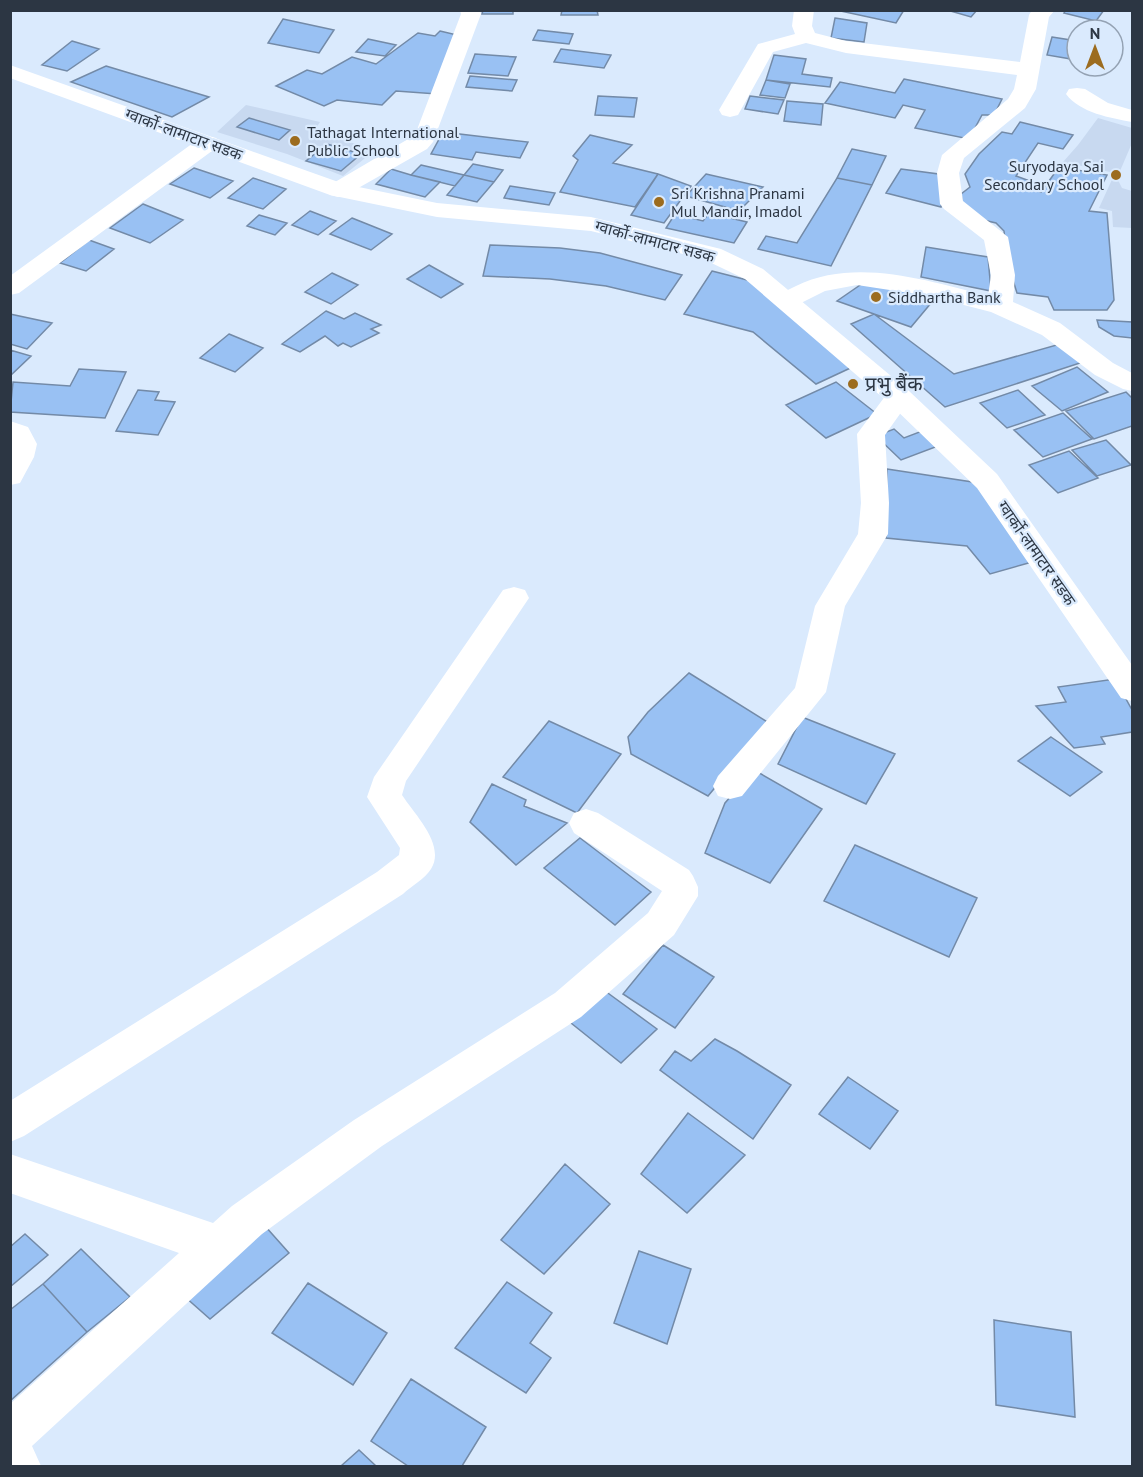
<svg xmlns="http://www.w3.org/2000/svg" width="1143" height="1477" font-family="'PT Sans','Noto Sans Devanagari',sans-serif">
  <rect width="100%" height="100%" fill="#daeafd"/>
  <!-- built -->
  <path fill="#c8d9f0" d="M246,105L320,122L314,131L375,150L343,176L287,154L217,132Z
    M1098,118L1132,128V143L1117,178L1122,188L1132,191V228L1113,227L1112,211L1099,208L1115,173L1063,162L1078,145Z"/>
  <!-- building -->
  <path fill="#99c1f3" stroke="#738aa7" stroke-width="1.5" d="M483,10H513V14H482Z
    M562,10H597L598,15H561Z
    M836,10H904L896,23Z
    M947,10H977L971,17Z
    M1066,10H1104L1096,21L1064,13Z
    M835,18L867,23L864,42L831,38Z
    M283,19L334,30L319,53L268,43Z
    M538,30L573,34L569,44L533,40Z
    M440,31L457,35L437,94L396,91L382,105L337,100L324,106L276,86L307,70L322,74L352,57L376,64L418,33L435,36Z
    M1052,37L1077,41V60L1047,55Z
    M368,39L396,45L385,56L356,52Z
    M72,41L99,49L67,71L42,65Z
    M561,49L611,55L604,68L554,62Z
    M475,54L516,57L508,76L468,73Z
    M774,55L806,59L802,74L832,78L830,87L766,80Z
    M106,66L209,97L172,117L71,82Z
    M470,76L517,80L512,91L466,87Z
    M904,79L1002,99L994,115H982L969,139L915,128L925,110L903,105L895,118L825,103L840,82L895,93Z
    M766,80L790,84L785,98L760,95Z
    M598,96L637,98L634,117L595,115Z
    M750,96L784,100L778,114L745,109Z
    M787,101L823,104L821,125L784,121Z
    M249,118L290,130L279,140L237,127Z
    M1020,122L1073,135L1063,149L1038,143L1016,176L1038,184L1035,190L1041,192L1059,167L1107,175L1089,211L1107,213L1114,300L1107,310H1054L1048,297L1017,293L1008,264L1004,231L996,223L979,219L962,202L961,194L970,187L965,174L979,154L1002,132L1012,134Z
    M443,132L528,142L520,158L476,152L472,160L431,154Z
    M590,135L632,145L613,163L658,174L635,207L560,192L578,160L573,156Z
    M327,144L361,154L341,171L306,161Z
    M852,149L886,156L872,185L837,178Z
    M473,164L503,170L494,182L464,175Z
    M421,165L464,175L455,186L411,175Z
    M194,168L233,181L210,198L170,184Z
    M391,169L411,175L440,182L425,197L376,184Z
    M901,169L946,175L941,207L886,193Z
    M658,174L691,186L664,223L631,215Z
    M706,174L763,187L739,211L686,196Z
    M464,175L494,182L477,202L447,195Z
    M253,178L286,189L263,209L228,198Z
    M837,178L872,185L831,266L758,249L766,236L797,243Z
    M510,186L555,193L549,205L504,198Z
    M143,204L183,220L150,243L110,228Z
    M310,211L336,221L318,235L292,225Z
    M709,213L747,222L734,243L666,228L675,214L703,221Z
    M259,215L287,223L275,235L247,226Z
    M352,218L392,234L371,250L330,234Z
    M89,240L114,249L86,271L60,263Z
    M490,245L560,248L600,253L682,275L665,300L606,286L550,279L483,276Z
    M926,247L988,257L991,291L921,277Z
    M429,265L463,284L441,298L407,279Z
    M712,271L755,282L859,364L816,384L753,332L684,314Z
    M332,273L358,285L331,304L305,292Z
    M866,281L937,296L911,327L837,301Z
    M326,311L344,319L355,313L381,325L371,329L379,333L351,347L343,343L338,346L325,336L300,352L282,344Z
    M10,314L52,323L27,349L10,344Z
    M874,314L954,374L1060,344L1083,362L945,407L851,324Z
    M1097,320L1132,322V338L1114,336L1099,327Z
    M229,334L263,348L235,372L200,358Z
    M10,350L31,356L10,376Z
    M1077,367L1108,392L1062,411L1032,386Z
    M79,369L126,372L105,418L10,412L13,382L70,386Z
    M836,382L877,414L826,438L786,405Z
    M138,390L159,392L155,400L175,402L158,435L116,431Z
    M1018,390L1045,415L1007,428L980,403Z
    M1126,392L1132,398V426L1094,439L1066,411Z
    M1063,413L1092,439L1043,457L1014,430Z
    M894,429L904,438L922,431L938,446L901,460L876,436Z
    M1106,440L1131,465L1097,476L1072,450Z
    M1069,451L1098,478L1058,493L1029,465Z
    M887,469L979,483L1032,562L990,574L967,546L886,538Z
    M689,673L769,723L708,796L631,754L628,737L648,712Z
    M1115,679L1132,710V732L1101,737L1105,744L1074,748L1036,706L1066,702L1058,687Z
    M802,717L895,754L866,804L778,764Z
    M549,721L621,754L577,813L503,777Z
    M1051,737L1102,772L1070,796L1018,761Z
    M754,770L822,809L770,883L705,853L725,803Z
    M492,784L526,800L524,806L567,823L516,865L470,822Z
    M580,838L651,892L615,925L544,868Z
    M855,845L977,898L949,957L824,901Z
    M663,945L714,977L675,1028L623,994Z
    M601,988L657,1029L621,1063L566,1019Z
    M715,1039L737,1051L791,1085L753,1139L660,1070L675,1051L691,1061Z
    M848,1077L898,1111L870,1149L819,1114Z
    M688,1113L745,1155L687,1213L641,1174Z
    M565,1164L610,1204L544,1274L501,1240Z
    M265,1226L289,1253L210,1319L184,1296Z
    M25,1234L48,1255L10,1287V1247Z
    M81,1249L130,1297L87,1332L43,1284Z
    M639,1251L691,1269L667,1344L614,1323Z
    M507,1282L552,1313L530,1343L551,1358L526,1393L455,1348Z
    M308,1283L387,1333L353,1385L272,1333Z
    M43,1284L87,1332L10,1401V1310Z
    M994,1320L1071,1332L1075,1417L996,1405Z
    M411,1379L486,1427L462,1466H408L371,1441Z
    M359,1450L376,1466H341Z"/>
  <g fill="none" stroke-linecap="round" stroke-linejoin="round">
    <!-- minor -->
    <path fill="#fff" fill-rule="evenodd" d="M460,10H480L481,14L433,142L427,149L346,195L338,197L330,195L326,190L330,185L415,135L461,14Z
      M794,10H814L812,26L815,33L846,41L1020,62L1029,15L1032,10H1055L1049,17L1036,89L1025,108L964,158L959,173L963,201L1008,237L1015,275L1013,302L1060,323L1113,363L1132,373V391L1123,389L1095,375L1042,335L991,312L929,296L857,285L825,291L795,306L786,309L777,306L773,301C779,293 788,290 796,286C856,257 928,281 988,296L991,275L984,240L944,209L940,204L937,173L942,155L1008,99L1014,89L1017,75L846,53L806,43L773,52L738,115L730,117L722,115L719,110L758,44L795,34L792,26Z
      M1077,88L1085,89L1108,103L1132,110V122C1111,118 1080,113 1066,94L1069,89Z
      M208,136L216,138L219,143L216,148L19,293L10,295V276L200,138Z
      M899,388L909,391L912,397L885,435L889,503L888,534L845,606L826,692L742,796L730,799L718,796L713,786L718,776L795,688L815,606L858,534L861,503L857,434L889,391Z
      M10,421L28,427L37,444L34,457L20,483L10,485Z
      M514,587L525,590L529,598L406,781L402,795C415,815 446,845 431,869C425,879 411,886 403,894L24,1136L10,1142V1101L377,872L399,855L400,848L367,797L374,777L503,590Z
      M586,809L598,813L689,870L693,876L698,887V896L674,935L581,1017L382,1146L262,1234L32,1446L41,1466H10V1404L179,1253L10,1193V1154L213,1223L232,1206L354,1120L555,993L648,913L662,891L574,833L569,823L574,813Z"/>
    <!-- secondary -->
    <path fill="#fff" fill-rule="evenodd" d="M10,65L344,184L437,203L591,217L721,249L763,269L909,391L997,474L1132,665V701L1121,698L977,488L889,403L745,279L703,259L591,231L437,217L330,195L10,78Z"/>
  </g>
  <!-- markers -->
  <g fill="#9c6c1f" stroke="#daeafd" stroke-width="2">
    <circle cx="295" cy="141" r="6"/>
    <circle cx="1116" cy="175" r="6"/>
    <circle cx="659" cy="202" r="6"/>
    <circle cx="876" cy="297" r="6"/>
    <circle cx="853" cy="384" r="6"/>
  </g>
  <g text-anchor="middle" dominant-baseline="central" stroke-width="4.5" stroke-linejoin="round" paint-order="stroke">
    <!-- far-poi labels -->
    <g font-size="16" fill="#2c3643" stroke="#daeafd" text-anchor="start">
      <text x="307" y="132">Tathagat International<tspan x="307" dy="18">Public School</tspan></text>
      <text x="1104" y="166" text-anchor="end">Suryodaya Sai<tspan x="1104" dy="18">Secondary School</tspan></text>
      <text x="671" y="193">Sri Krishna Pranami<tspan x="671" dy="18">Mul Mandir, Imadol</tspan></text>
      <text x="888" y="297">Siddhartha Bank</text>
    </g>
    <!-- far-street labels -->
    <g font-size="16" fill="#2c3643" stroke="#daeafd">
      <text transform="translate(184 134) rotate(20)">ग्वार्को-लामाटार सडक</text>
      <text transform="translate(655 241) rotate(15)">ग्वार्को-लामाटार सडक</text>
      <text transform="translate(1037 553) rotate(55)">ग्वार्को-लामाटार सडक</text>
    </g>
    <!-- poi labels -->
    <g font-size="20" fill="#2c3643" stroke="#daeafd" text-anchor="start">
      <text x="865" y="384">प्रभु बैंक</text>
    </g>
  </g>
  <!-- border -->
  <rect width="1143" height="1477" fill="none" stroke="#2c3643" stroke-width="24"/>
  <!-- north arrow -->
  <g transform="translate(1095 48)"><circle r="28" fill="#daeafd" stroke="#94a2b3" stroke-width="1.5"/>
  <path d="M0-4.5L10 22L0 15L-10 22Z" fill="#9c6c1f"/>
  <text y="-9" font-size="16" font-weight="bold" text-anchor="middle" fill="#2c3643">N</text>
  </g>
</svg>
